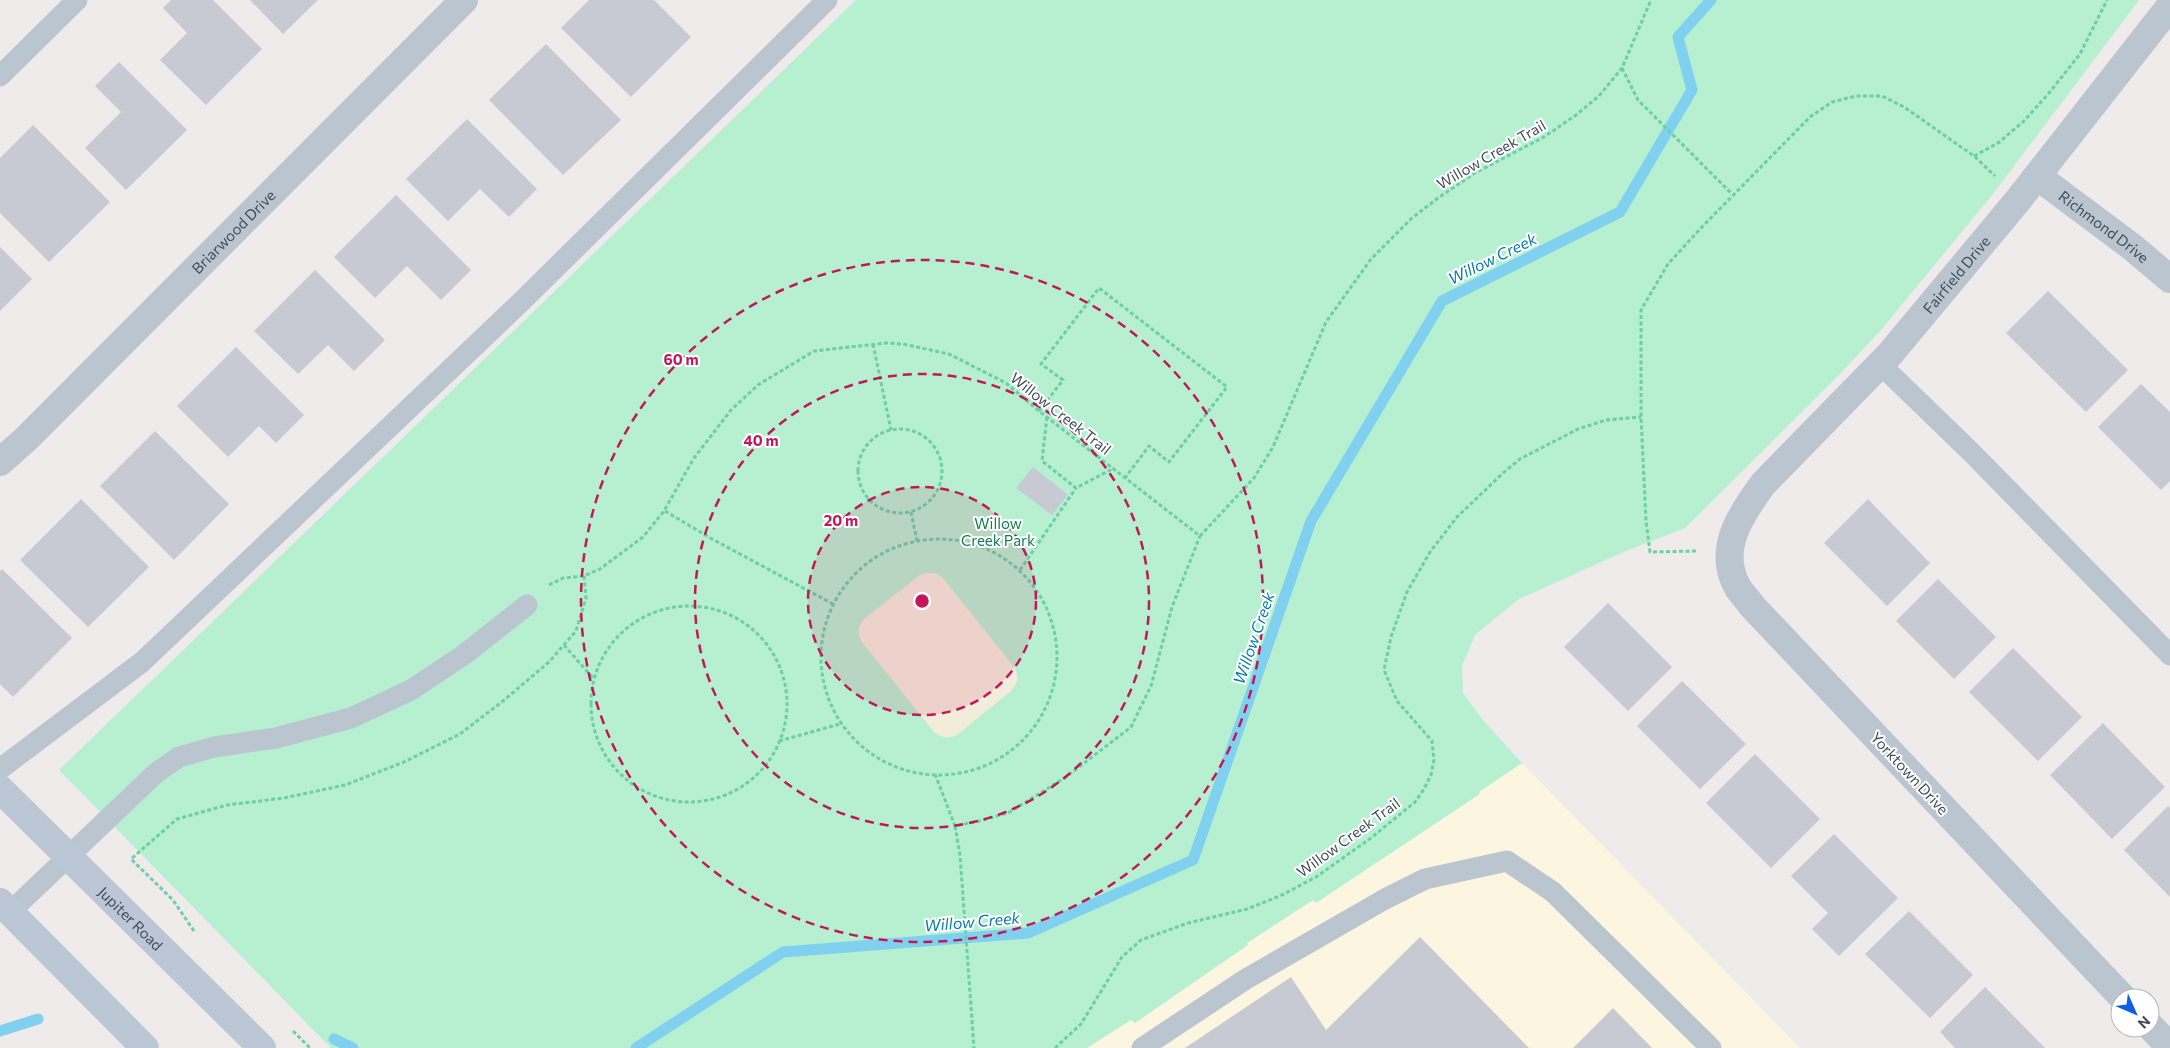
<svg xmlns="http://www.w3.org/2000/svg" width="2170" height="1048" font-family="Commissioner,sans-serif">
  <rect width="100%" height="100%" fill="#efebeb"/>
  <!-- commercial -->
  <path fill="#fcf6e1" d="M1522,763L1800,1048H1087Z"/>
  <!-- green -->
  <path fill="#b6f0d0" d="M856,0H2139L1993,194L1881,330L1837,377L1685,528L1626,551L1519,599L1475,635L1462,666L1463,693L1482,719L1522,763L1479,792L1480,794L1316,903L1313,900L1247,943L1248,945L1135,1023L1131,1020L1087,1048H331L59,770Z"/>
  <!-- sand -->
  <path fill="#f2ecda" d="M927,573H935L942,577L1014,667C1019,677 1018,683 1011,691L957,735C947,739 942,738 934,732L861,641C857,632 858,627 864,619L920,575Z"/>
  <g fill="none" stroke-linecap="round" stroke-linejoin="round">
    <!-- stream -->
    <path stroke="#80d1ef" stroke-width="11" d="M0,1031L38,1019
      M334,1039L353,1048
      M636,1048L783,952L1028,933L1193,860L1311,521L1442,301L1620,212L1692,90L1678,37L1711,0"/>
  </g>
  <!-- building -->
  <path fill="#c7cad2" d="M171,0H213L262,49L206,105L160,60L187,33L163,8Z
    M250,0H318L283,34Z
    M589,0H654L691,37L631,97L561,28Z
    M546,44L621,120L563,175L489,100Z
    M119,62L187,130L126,190L85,148L121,112L95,86Z
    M467,119L537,189L509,217L480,189L448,221L406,179Z
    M33,125L110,202L49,262L0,213V158Z
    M396,195L471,270L441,300L407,266L375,298L334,257Z
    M0,247L32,279L0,311Z
    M315,270L385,340L354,371L328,345L298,374L254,331Z
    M2048,291L2128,370L2086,412L2006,333Z
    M236,347L304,415L276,443L259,426L228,457L177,406Z
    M2141,384L2170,412V481L2161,490L2098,427Z
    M155,431L229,504L174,560L100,486Z
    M1033,467L1068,495L1052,515L1016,488Z
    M81,499L149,567L88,627L20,560Z
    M1868,499L1930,563L1887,606L1824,543Z
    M2,569L72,638L13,697L0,684V571Z
    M1938,579L1996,637L1954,679L1896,621Z
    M1608,603L1672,667L1628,711L1564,647Z
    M2013,648L2082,717L2038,761L1969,692Z
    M1682,681L1746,744L1700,789L1637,726Z
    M2103,723L2165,787L2112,839L2050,775Z
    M1755,754L1820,819L1771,868L1706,803Z
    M2168,806L2170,808V897L2124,850Z
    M1834,834L1898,898L1839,956L1812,929L1828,913L1791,876Z
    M1909,911L1973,975L1930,1018L1865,954Z
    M1420,937L1529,1048H1185L1291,977L1326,1030Z
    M1985,987L2045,1048H1955L1940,1032Z
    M1613,1008L1652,1048H1573Z"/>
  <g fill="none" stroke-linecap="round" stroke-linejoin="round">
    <!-- path -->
    <path stroke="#6ccfa5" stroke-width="3" stroke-dasharray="4 2.5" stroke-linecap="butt" d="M1622,68L1638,100L1732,194
      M1974,156L1998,143L2024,121L2049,93L2080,54L2107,0
      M873,344L891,430
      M1039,411L1063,380L1041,364L1099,288L1227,387L1169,462L1149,446L1125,478
      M1047,417L1042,461L1076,488L1114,468
      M858 471a42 42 0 1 1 84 0a42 42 0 1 1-84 0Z
      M665,511L712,539L833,604
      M911,512L917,541
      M821 657a118 118 0 1 1 236 0a118 118 0 1 1-236 0Z
      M1696,551L1650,552L1646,521L1641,417V310L1668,264L1701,228L1810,117L1832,102L1856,96H1882L1904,107L1974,156L1995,176
      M1020,570L1076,488
      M549,585L563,578L584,576L600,569L643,537L664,511L694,458L731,410L758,385L814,351L886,343L903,344L949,354L1006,383L1039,411L1200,536L1254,478L1273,447L1326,322L1371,259L1412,218L1438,198L1475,173L1544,137L1576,115L1599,96L1622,68L1651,0
      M591 704a98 98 0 1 1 196 0a98 98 0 1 1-196 0Z
      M564,645L593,678
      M779,741L840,724
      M935,774L955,826L979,821L1008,813L1066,777L1131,727L1151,686L1172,607L1200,536
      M955,826L960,855L974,1048
      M194,931L173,900L131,859L177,819L227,805L284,798L345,785L404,762L460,734L503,701L549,662L576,631L586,598L584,576
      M293,1031L310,1048
      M1055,1048L1081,1024L1122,957L1141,940L1188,923L1247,909L1280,896L1316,877L1371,838L1415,802L1424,789L1431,775L1434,760L1432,741L1397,701L1384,670L1391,637L1407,592L1430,552L1457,517L1503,473L1520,459L1578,429L1606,420L1641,417"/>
    <!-- lane -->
    <path stroke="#bbc5cf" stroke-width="21" d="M0,76L77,0
      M1880,364L1972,453L2170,655
      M0,769L142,662L522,301L827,0
      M10,912L156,773L179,757L214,747L276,738L351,718L411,690L465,654L527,605
      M1142,1048L1246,979L1385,899L1425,879L1507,861L1553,892L1711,1048"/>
    <!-- street -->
    <g stroke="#bbc5cf" stroke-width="28">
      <path id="s1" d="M2037,176L2132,247L2170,279"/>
      <path id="s2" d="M0,462L26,439L464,0"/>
      <path id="s3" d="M2123,998L1752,606C1748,600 1742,594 1738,588C1716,550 1741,514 1763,484L1890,354L2019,199L2170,6"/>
      <path d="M2150,1026L2170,1047"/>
    </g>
    <!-- secondary -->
    <g stroke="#bcc7d6" stroke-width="28">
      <path id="s4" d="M0,789L262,1048"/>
      <path d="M0,902L145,1048"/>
    </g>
  </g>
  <!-- distance rings -->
  <circle cx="922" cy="601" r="114" fill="#c2185b" fill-opacity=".12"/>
  <g fill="none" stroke="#c2185b" stroke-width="2.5" stroke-dasharray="9 6">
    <circle cx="922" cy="601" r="114"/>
    <circle cx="922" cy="601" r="227"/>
    <circle cx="922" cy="601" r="341"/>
  </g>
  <g text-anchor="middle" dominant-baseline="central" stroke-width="4" stroke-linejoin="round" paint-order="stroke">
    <!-- street labels -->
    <g font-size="15" fill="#434d5a" stroke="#fff">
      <text transform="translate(1491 154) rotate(-30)">Willow Creek Trail</text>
      <text stroke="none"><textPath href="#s1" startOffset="84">Richmond Drive</textPath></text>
      <text stroke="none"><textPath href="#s2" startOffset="328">Briarwood Drive</textPath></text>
      <text stroke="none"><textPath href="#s3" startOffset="962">Fairfield Drive</textPath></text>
      <text transform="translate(1061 413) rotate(38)">Willow Creek Trail</text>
      <text transform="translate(1910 773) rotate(47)">Yorktown Drive</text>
      <text transform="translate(1348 837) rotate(-36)">Willow Creek Trail</text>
      <text stroke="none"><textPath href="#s4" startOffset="184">Jupiter Road</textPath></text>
    </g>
    <!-- park labels -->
    <g font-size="15" fill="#127d4e" stroke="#fff">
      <text x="998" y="523">Willow<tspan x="998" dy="17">Creek Park</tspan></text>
    </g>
    <!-- water labels -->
    <g font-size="16" font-style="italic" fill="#057daa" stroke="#fff">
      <text transform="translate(1492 258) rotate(-26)">Willow Creek</text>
      <text transform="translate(1253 638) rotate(-71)">Willow Creek</text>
      <text transform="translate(972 921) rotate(-5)">Willow Creek</text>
    </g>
  </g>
  <circle cx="922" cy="601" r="8" fill="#c2185b" stroke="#fff" stroke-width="2.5"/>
  <g font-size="15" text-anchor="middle" font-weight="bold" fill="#c2185b" stroke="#fff" stroke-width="4" stroke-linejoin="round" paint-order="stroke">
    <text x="681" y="365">60 m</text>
    <text x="761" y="446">40 m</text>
    <text x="841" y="526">20 m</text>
  </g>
  <!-- north arrow -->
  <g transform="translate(2135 1013) rotate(135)"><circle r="24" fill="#ffffff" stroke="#b4b8bd"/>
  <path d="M0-4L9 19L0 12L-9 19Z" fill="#105ee4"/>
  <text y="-8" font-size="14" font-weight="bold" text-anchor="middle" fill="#434d5a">N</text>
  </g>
</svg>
